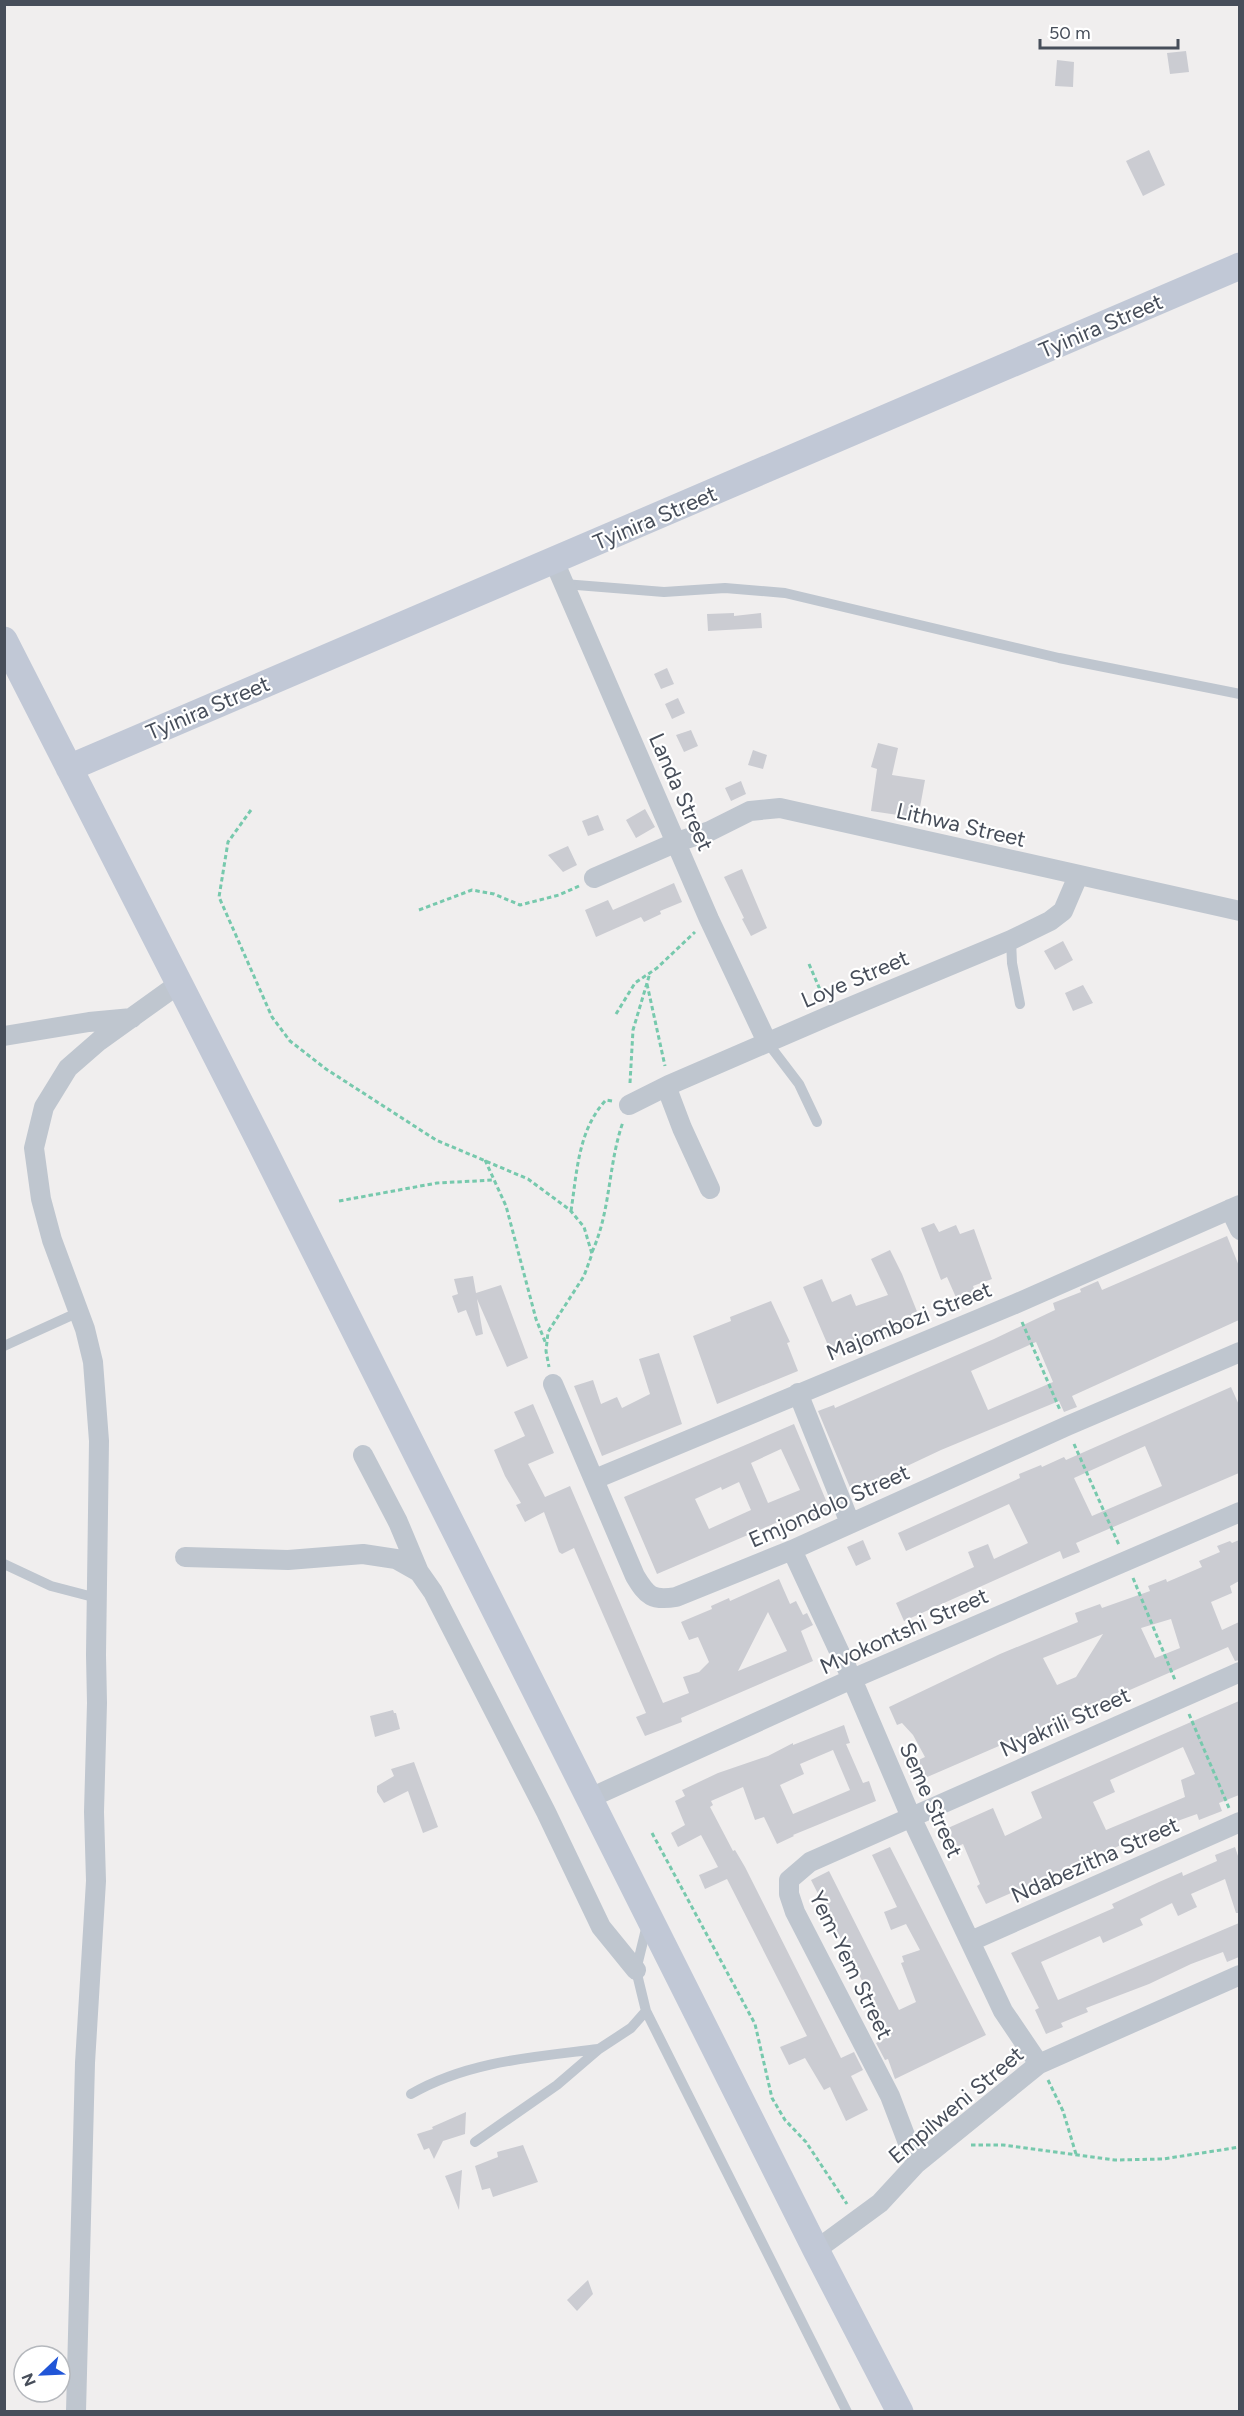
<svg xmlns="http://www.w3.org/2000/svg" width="1244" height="2416" font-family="Figtree,sans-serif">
  <rect width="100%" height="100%" fill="#f0eeee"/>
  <!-- building -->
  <path fill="#cbccd2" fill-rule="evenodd" d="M1186,51L1189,72L1170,74L1167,53Z
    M1057,60L1074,62L1073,87L1055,86Z
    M1149,150L1165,185L1143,196L1126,161Z
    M734,613V616L761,613L762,628L708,631L707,614Z
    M667,668L674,684L661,689L654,674Z
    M678,698L685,713L672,719L665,704Z
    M691,730L698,746L684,752L676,735Z
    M878,743L898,748L892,775L925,780L918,818L871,811L877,769L871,767Z
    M753,750L767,755L763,769L748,765Z
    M741,781L746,794L731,801L725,788Z
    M645,809L655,827L636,838L626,820Z
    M598,815L604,830L588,836L582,821Z
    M568,846L577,865L563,872L548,855Z
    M742,869L767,928L751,936L742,919L744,918L724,877Z
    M674,883L682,902L660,911L661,914L644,922L641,917L596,937L585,910L608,900L613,910Z
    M1063,941L1073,960L1055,970L1044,951Z
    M1083,985L1093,1003L1073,1011L1065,993Z
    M934,1223L939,1232L956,1225L960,1234L974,1229L992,1279L973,1286L976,1294L958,1302L947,1277L941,1280L921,1228Z
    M1227,1236L1239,1266V1320L1072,1396L1077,1407L1064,1412L1059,1401L941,1450L852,1492L818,1411L834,1405L835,1408L994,1339L1055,1310L1053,1303L1081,1292L1080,1289L1098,1281L1102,1290ZM1036,1342L1053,1382L988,1410L971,1371Z
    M890,1250L902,1274L920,1319L894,1329L896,1333L877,1342L876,1340L833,1357L803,1287L822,1279L832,1302L851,1294L856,1306L888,1295L871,1259Z
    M473,1276L476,1293L501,1285L528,1358L507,1367L477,1299L483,1334L476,1336L466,1310L458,1313L452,1296L458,1294L454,1279Z
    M771,1301L790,1342L787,1343L798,1371L717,1404L693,1336L731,1321L730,1317Z
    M659,1353L682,1424L602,1456L574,1386L593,1380L601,1404L617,1397L622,1408L650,1394L639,1359Z
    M1231,1387L1239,1405V1473L1076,1543L1080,1552L1063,1559L1060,1551L904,1621L896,1603L974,1567L968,1552L988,1544L994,1559L1028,1543L1009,1504L906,1551L898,1533L1020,1478L1019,1474L1041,1465L1042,1467L1064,1457L1066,1460ZM1145,1446L1162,1486L1092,1516L1074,1478Z
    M533,1404L554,1453L528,1464L545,1497L570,1486L663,1703L689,1693L683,1677L699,1672L709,1662L698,1637L689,1640L681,1622L712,1609L711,1606L729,1598L730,1601L779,1579L790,1604L796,1601L803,1615L807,1613L813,1625L801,1631L813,1661L681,1718L682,1722L645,1736L636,1717L646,1713L574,1548L562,1554L559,1552L544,1512L525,1522L516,1505L521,1503L505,1476L494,1450L525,1436L514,1412ZM768,1612L787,1651L738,1671Z
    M794,1424L830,1510L812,1518L808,1509L657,1574L624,1497ZM781,1449L800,1490L768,1503L751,1463ZM739,1482L751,1510L709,1529L695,1499L721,1487L722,1490Z
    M863,1540L871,1559L856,1566L847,1547Z
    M1239,1540V1581L1230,1586L1232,1593L1211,1602L1222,1630L1239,1622V1660L1235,1661L1228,1647L1075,1714L1077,1718L1059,1726L1057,1721L918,1781L910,1764L925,1757L913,1735L902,1723L897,1725L889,1707L1000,1654L1078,1622L1075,1613L1100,1604L1102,1608L1150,1591L1148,1586L1166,1579L1167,1582L1202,1567L1199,1561L1220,1552L1217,1546L1230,1541L1232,1543ZM1171,1619L1180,1648L1155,1658L1141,1628ZM1103,1634L1076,1677L1057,1685L1043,1658Z
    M1239,1701V1795L1219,1803L1222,1811L1199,1820L1197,1814L1169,1824L986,1904L977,1886L980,1884L963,1844L956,1847L948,1828L993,1808L1005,1836L1042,1818L1031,1792ZM1183,1747L1195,1774L1181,1780L1185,1797L1106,1830L1093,1802L1115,1792L1110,1780Z
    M393,1710L394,1713H396L400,1729L375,1737L370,1716Z
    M844,1725L850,1743L846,1744L863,1783L869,1781L876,1801L793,1835L794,1836L777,1844L764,1817L755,1820L743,1787L711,1801L713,1805L710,1807L733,1851L735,1850L745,1867L841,2058L854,2052L863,2070L851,2076L868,2110L846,2121L830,2087L824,2090L805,2058L789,2065L780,2047L807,2036L727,1879L705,1889L699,1875L718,1867L701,1835L678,1847L671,1833L685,1825L675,1801L685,1796L682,1790L718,1773L768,1756L793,1743V1745ZM833,1750L850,1790L793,1814L780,1785L804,1774L800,1764Z
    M414,1762L438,1827L423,1833L408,1791L384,1803L377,1792V1786L394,1776L391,1769Z
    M890,1847L986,2035L895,2079L888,2059L885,2060L876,2043L890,2036L887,2030L811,1880L829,1871L899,2010L916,2002L901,1963L904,1962L902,1956L920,1950L906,1924L891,1930L884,1912L897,1907L872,1855Z
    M1235,1847L1239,1859V1913H1236L1225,1879L1191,1894L1197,1907L1178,1916L1172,1903L1140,1919L1143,1925L1103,1943L1100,1936L1041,1962L1058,2000L1239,1923V1957L1227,1962L1223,1952L1191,1964L1149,1984L1086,2008L1088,2012L1061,2023L1063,2027L1046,2034L1035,2010L1039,2008L1011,1953L1114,1908L1112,1904L1159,1882L1182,1872L1183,1876L1217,1861L1215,1855Z
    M466,2112L465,2134L443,2141L434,2159L429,2148L424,2150L417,2134L433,2129L432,2127Z
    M523,2145L538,2182L493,2197L490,2188L482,2190L475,2166L498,2157L497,2152Z
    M462,2170L459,2210L445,2176Z
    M588,2280L593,2294L577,2311L567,2300Z"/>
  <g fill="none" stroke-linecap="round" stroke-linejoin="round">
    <!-- path -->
    <path stroke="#77c9ad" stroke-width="3" stroke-dasharray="4.5 3" stroke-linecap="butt" d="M251,810L228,842L219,897L272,1017L290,1041L326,1069L436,1140L528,1179L570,1210L584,1227L592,1254L584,1276L548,1332L546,1351L549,1367
      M419,910L472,890L494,894L520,905L559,895L579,886
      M809,964L824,999
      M647,984L665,1066
      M616,1014L635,983L657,968L695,932
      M630,1083L633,1030L650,973
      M485,1160L506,1206L536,1319L546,1344
      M339,1201L437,1183L494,1180
      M571,1211C577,1172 578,1130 606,1100L612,1101
      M592,1252C611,1211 608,1164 623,1122
      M1022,1322L1060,1410
      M1074,1444L1119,1545
      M1133,1578L1175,1680
      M1189,1714L1229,1808
      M652,1833L755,2024L772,2098L785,2120L806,2142L847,2204
      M1048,2080L1063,2111L1076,2154
      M971,2145H1003L1115,2160L1163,2159L1240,2147"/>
    <!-- lane -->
    <path stroke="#bfc6cf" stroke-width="10" d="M564,584L664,592L725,588L785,593L1059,658L1240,694
      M1011,940L1012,963L1020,1004
      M767,1042L799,1084L817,1122
      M4,1346L79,1312
      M4,1564L51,1586L97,1598
      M647,1925L636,1970L646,2011L847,2412
      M411,2094C468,2061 534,2057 598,2049
      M475,2142L557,2085L599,2049L631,2028L646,2011"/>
    <!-- street -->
    <path stroke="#bfc6cf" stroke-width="20" d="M554,561L709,919L767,1042
      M594,878L677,842L710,831L750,811L780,808L1240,911
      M4,1036L89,1022L132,1018
      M669,1085L668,1091L682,1128L710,1189
      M629,1105L669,1085L831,1015L1011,940L1050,921L1063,911L1078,876
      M1230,1209L1240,1230
      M553,1384L635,1576C647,1596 652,1601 676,1597L792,1550L1067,1426L1240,1352
      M798,1393L850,1523
      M363,1455L398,1522L419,1572
      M595,1479L1015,1304L1240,1205
      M792,1550L852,1679L911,1817L1003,2011L1039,2064
      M185,1557L288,1560L363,1554L396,1559L419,1572L433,1592L546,1812L601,1927L636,1970
      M590,1798L852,1679L1240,1512
      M971,1941L1240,1822
      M916,2164L890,2096L795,1912L789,1894V1880L810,1862L1240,1672
      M816,2250L880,2203L916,2164L1039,2064L1240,1975
      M76,2412L85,2063L96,1881L94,1812L97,1703L96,1655L99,1441L93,1362L85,1329L52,1240L41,1199L34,1148L44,1107L68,1068L99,1041L180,983"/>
    <!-- secondary -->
    <path stroke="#c1c8d6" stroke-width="27" d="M4,640L260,1142L816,2250L900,2412
      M69,768L1240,266"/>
  </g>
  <g text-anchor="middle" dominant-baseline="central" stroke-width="4.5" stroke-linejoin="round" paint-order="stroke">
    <!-- street labels -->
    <g font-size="22" fill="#474e5a" stroke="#fff">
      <text transform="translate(1101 326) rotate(-23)">Tyinira Street</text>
      <text transform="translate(655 518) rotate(-23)">Tyinira Street</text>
      <text transform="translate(208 708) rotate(-23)">Tyinira Street</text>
      <text transform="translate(681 792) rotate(66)">Landa Street</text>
      <text transform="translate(961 825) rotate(13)">Lithwa Street</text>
      <text transform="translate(855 979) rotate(-23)">Loye Street</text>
      <text transform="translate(909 1321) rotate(-22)">Majombozi Street</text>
      <text transform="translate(829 1506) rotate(-24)">Emjondolo Street</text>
      <text transform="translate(904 1631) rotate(-24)">Mvokontshi Street</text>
      <text transform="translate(1065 1722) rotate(-24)">Nyakrili Street</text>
      <text transform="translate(931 1800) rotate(66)">Seme Street</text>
      <text transform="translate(1095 1860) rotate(-24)">Ndabezitha Street</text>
      <text transform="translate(851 1965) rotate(64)">Yem-Yem Street</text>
      <text transform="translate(956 2105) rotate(-40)">Empilweni Street</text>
    </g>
  </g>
  <!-- border -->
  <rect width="1244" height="2416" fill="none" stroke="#474e5a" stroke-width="12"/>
  <!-- north arrow -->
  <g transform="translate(42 2374) rotate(247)"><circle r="28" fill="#ffffff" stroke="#b5b8bd" stroke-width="1.5"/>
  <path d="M0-4.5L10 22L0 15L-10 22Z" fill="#2155d7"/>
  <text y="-9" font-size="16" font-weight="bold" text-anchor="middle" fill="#474e5a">N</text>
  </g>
  <!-- scale -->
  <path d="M1040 39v9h138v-9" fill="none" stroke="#474e5a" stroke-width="3"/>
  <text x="1049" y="39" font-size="18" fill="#474e5a" stroke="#ffffff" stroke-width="4.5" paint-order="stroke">50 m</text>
</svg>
